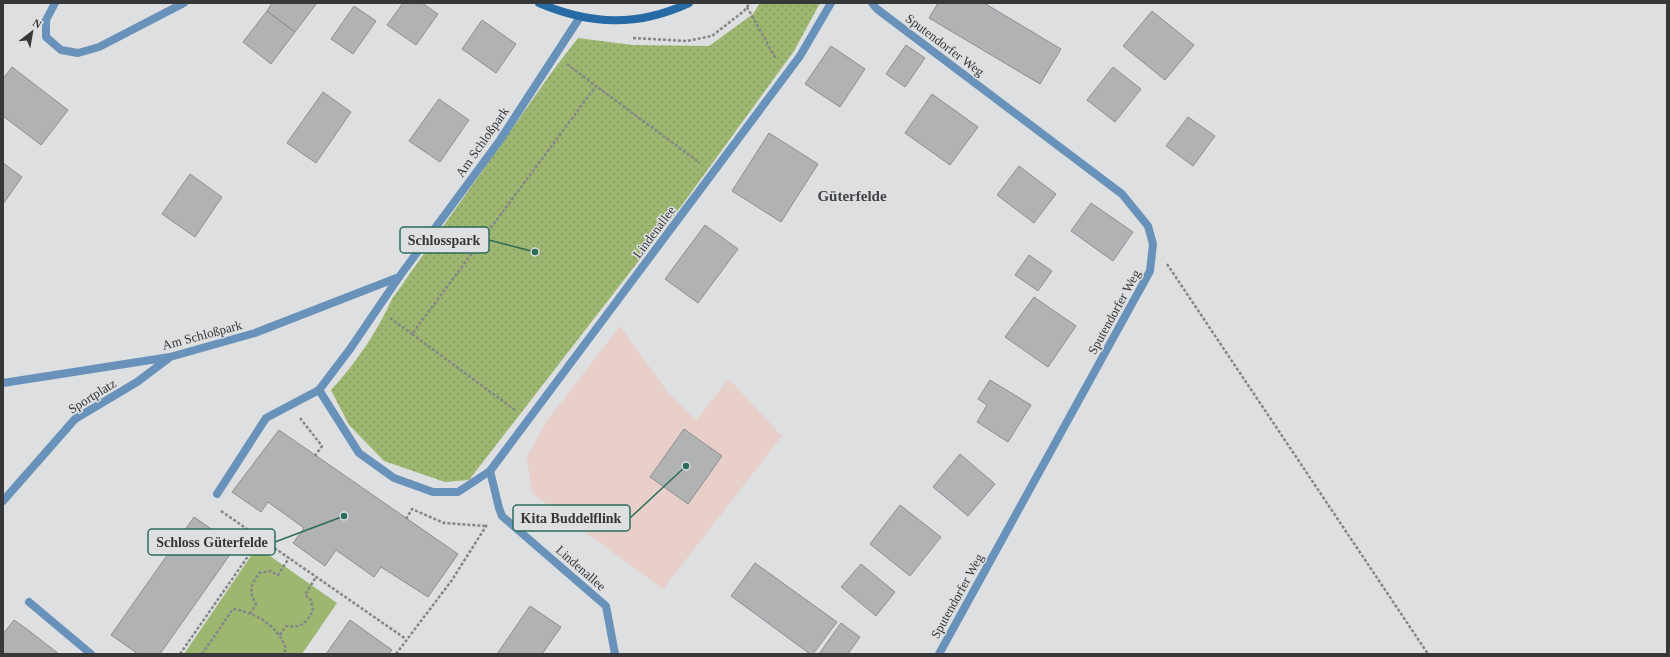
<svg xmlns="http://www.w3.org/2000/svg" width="1670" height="657" font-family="'Times New Roman',serif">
  <defs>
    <pattern id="grass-dots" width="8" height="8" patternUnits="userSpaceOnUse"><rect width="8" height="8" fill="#9eb770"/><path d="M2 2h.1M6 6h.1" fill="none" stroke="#82965d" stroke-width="1.8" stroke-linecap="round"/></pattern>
  </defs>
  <rect width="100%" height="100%" fill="#dddfe1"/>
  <!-- education -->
  <path fill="#e8cfc9" d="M620,326L669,394L696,420L729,379L782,436L663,589L532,493L527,457L546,422Z"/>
  <!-- grass -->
  <path fill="url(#grass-dots)" d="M760,3H820L794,51L682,205L469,480L445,482L384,461L349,425L331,390C356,363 377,332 392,299L554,69L578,38L633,45L709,46L753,14Z"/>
  <!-- garden -->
  <path fill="#9eb770" d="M257,547L337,603L302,654H184Z"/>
  <!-- building -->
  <path fill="#b0b2b4" stroke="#8d8f91" d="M272,3H317L295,32L267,11Z
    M403,3H422L438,14L416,45L387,25Z
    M938,3H984L1061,49L1040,84L929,18Z
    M354,6L376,21L353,54L331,39Z
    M267,11L295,32L271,64L243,42Z
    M1152,11L1194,45L1165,80L1123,46Z
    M482,20L516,44L496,73L462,49Z
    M906,45L925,58L905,87L886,74Z
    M831,46L865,69L840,107L805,84Z
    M12,67L68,110L41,145L3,116V79Z
    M1113,67L1141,89L1115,122L1087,100Z
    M323,92L351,112L316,163L287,143Z
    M932,94L978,127L950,165L905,133Z
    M439,99L469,120L440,162L409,141Z
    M1188,117L1215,136L1193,166L1166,146Z
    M769,133L818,164L781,222L732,191Z
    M3,163L22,177L3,204Z
    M1019,166L1056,194L1034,223L997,195Z
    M190,174L222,197L195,237L162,214Z
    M1091,203L1133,232L1113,261L1071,231Z
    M705,225L738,249L698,303L665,279Z
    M1029,255L1052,271L1038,291L1015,275Z
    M1034,297L1076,326L1048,367L1005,337Z
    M990,380L1031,405L1008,442L977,422L987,405L978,399Z
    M684,429L722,456L688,504L650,477Z
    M279,430L458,554L428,597L381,567L374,577L336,550L325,566L293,543L304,528L268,502L261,512L232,492Z
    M960,454L995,484L968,516L933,487Z
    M900,505L941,537L910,576L870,544Z
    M194,517L236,546L160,654H138L111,635Z
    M755,563L837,622L813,654H810L731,596Z
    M861,564L895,592L876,616L841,587Z
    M530,606L561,627L542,654H497Z
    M14,620L28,630L59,654H3V634Z
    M350,620L392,650L389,654H326Z
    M841,623L860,637L848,654H819Z"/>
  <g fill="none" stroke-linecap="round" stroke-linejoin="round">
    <!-- path -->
    <path stroke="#858687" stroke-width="2.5" stroke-dasharray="3 2" stroke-linecap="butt" d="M747,7L776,59
      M633,38L687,41L712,36L744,11L750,3
      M567,64L596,86
      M1167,264L1428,654
      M390,318L412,334
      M515,410L412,334L596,86L700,163
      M300,418L322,446L315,456
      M221,511L406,639
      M406,519L412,509L444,523L486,526
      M250,614L256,604C248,590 251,586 259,573L270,571L278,575L289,558
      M280,635L286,626C302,628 305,624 313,611L311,600L305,595L316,577
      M180,654L260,539
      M202,654L233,609C257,613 278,626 286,649L283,654
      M396,654L452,580L488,523"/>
    <!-- service -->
    <path stroke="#6992ba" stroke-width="8" d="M55,3L46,20V37L61,50L78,53L99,47L184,3
      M217,494L266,418L319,390L359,453L394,478L433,492H458L490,471
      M29,602L91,654"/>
    <!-- minor -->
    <path stroke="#6992ba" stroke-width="8" d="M872,3L877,9L1122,194L1148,226L1153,244L1150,271L939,654
      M3,383L170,357L255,333L399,277
      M319,390L350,349L399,277L500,140L580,17
      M3,501L75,419L137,382L169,358
      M615,654L606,606L502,516L499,508L490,471L800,56L831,3"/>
    <!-- secondary -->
    <path stroke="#276ba6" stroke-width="8" d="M539,3C591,25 637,27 689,3"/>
  </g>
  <g text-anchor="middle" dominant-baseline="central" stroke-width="3" stroke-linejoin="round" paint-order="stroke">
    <!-- street labels -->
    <g font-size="13" fill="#363738" stroke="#dddfe1">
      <text transform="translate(945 45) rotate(37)">Sputendorfer Weg</text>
      <text transform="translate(482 142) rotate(-55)">Am Schloßpark</text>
      <text transform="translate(654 232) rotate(-53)">Lindenallee</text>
      <text transform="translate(1114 312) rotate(-61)">Sputendorfer Weg</text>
      <text transform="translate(202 335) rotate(-15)">Am Schloßpark</text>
      <text transform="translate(92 396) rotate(-32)">Sportplatz</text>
      <text transform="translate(581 568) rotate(41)">Lindenallee</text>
      <text transform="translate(957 596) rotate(-61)">Sputendorfer Weg</text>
    </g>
    <!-- quarter labels -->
    <g font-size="15" font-weight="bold" fill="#424446" stroke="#dddfe1">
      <text x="852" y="196">Güterfelde</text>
    </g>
  </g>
  <!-- callouts -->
  <path fill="none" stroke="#2c6c59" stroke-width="1.5" d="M535 252L489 240M686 466L630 518M344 516L275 542"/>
  <g fill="#2c6c59" stroke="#dddfe1" stroke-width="1.5">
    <circle cx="535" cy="252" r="4"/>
    <circle cx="686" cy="466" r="4"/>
    <circle cx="344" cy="516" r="4"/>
  </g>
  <g fill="#dddfe1" stroke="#2c6c59" stroke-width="1.5">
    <rect x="400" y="227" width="89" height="26" rx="4"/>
    <rect x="513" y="505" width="117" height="26" rx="4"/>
    <rect x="148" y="529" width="127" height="26" rx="4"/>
  </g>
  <g font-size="14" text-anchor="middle" font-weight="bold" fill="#363738">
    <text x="444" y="245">Schlosspark</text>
    <text x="571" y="523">Kita Buddelflink</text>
    <text x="212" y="547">Schloss Güterfelde</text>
  </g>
  <!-- border -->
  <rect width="1670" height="657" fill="none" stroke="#363738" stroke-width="8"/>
  <!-- north arrow -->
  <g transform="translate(32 32) rotate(31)" stroke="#dddfe1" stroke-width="3" paint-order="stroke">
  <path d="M0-3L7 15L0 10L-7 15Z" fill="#363738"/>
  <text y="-6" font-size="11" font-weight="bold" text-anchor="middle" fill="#363738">N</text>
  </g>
</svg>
